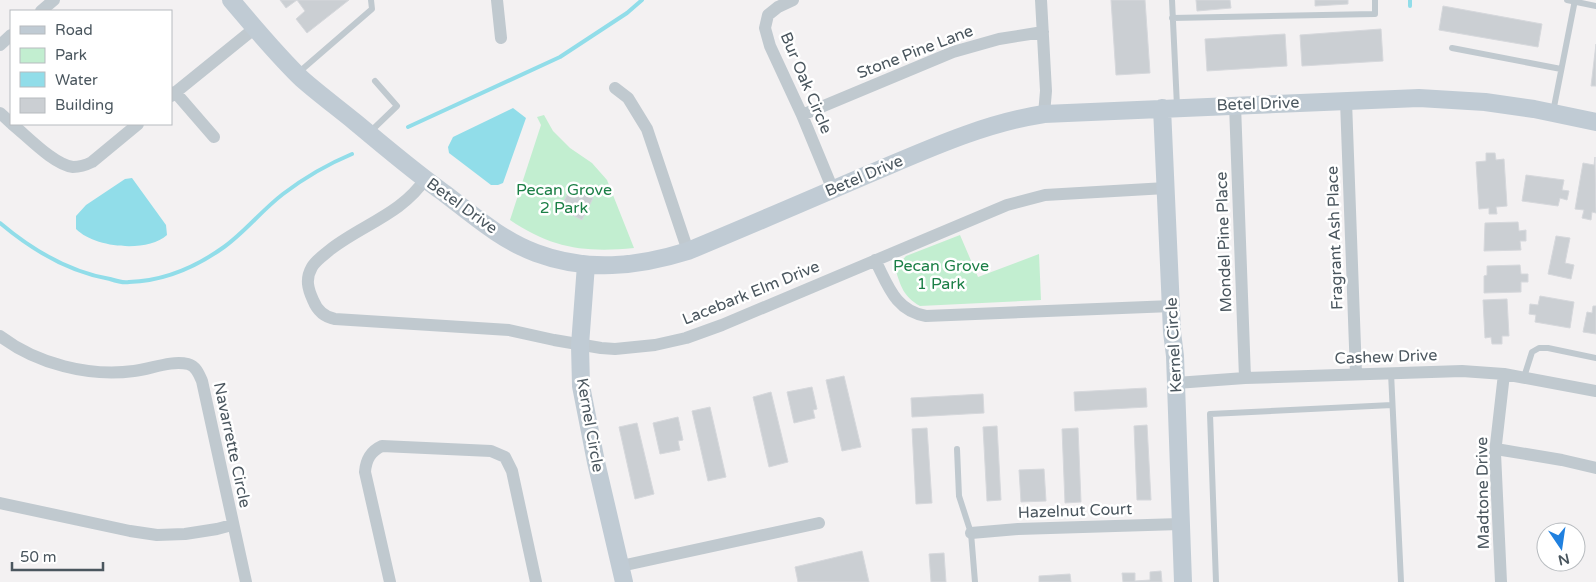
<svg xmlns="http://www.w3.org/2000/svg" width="1596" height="582" font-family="'Varela Round',sans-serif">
  <rect width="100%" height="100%" fill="#f3f1f2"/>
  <!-- green -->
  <path fill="#c2eed0" d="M544,115L553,131L570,148L592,163L607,180L634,248C585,253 551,248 510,220L541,125L537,117Z
    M960,235L978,277L1039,254L1041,300L920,306C903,296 901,287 895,268L906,256Z"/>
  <!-- water -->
  <path fill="#91dde9" d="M513,108L526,118L503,183L498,185H491L449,153L448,147L453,137Z
    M132,178L166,225L167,235C147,253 95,248 76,229V216L86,205L125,179Z"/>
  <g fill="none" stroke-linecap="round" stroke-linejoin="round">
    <!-- stream -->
    <path stroke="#91dde9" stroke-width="4" d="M1410,0V6
      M408,127L560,57L627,13L642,0
      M0,223C32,250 69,272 110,279C116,281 123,283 129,282C164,281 196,267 224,247C245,232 262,210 283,194C304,178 328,164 352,154"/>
  </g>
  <!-- building -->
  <path fill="#cbcfd3" stroke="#d6d8dc" d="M280,0H349L307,33L296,19L305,11L297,0L286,8Z
    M1111,0H1145L1150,73L1116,75Z
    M1196,0H1230L1231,8L1197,11Z
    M1315,0H1348V4L1315,6Z
    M1443,6L1542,24L1538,47L1439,30Z
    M1381,29L1383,61L1302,66L1300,35Z
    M1285,34L1287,66L1207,71L1205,39Z
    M1596,44V86H1591Z
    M1486,153H1495L1496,160L1504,159L1507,206L1496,207L1497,214H1489V208L1479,209L1476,162L1486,161Z
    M1595,157L1596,213L1592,212L1591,220L1582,218L1584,210L1575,209L1583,163L1594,165Z
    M1526,175L1564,180L1562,190L1569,191L1567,200L1560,198L1558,206L1522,201Z
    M571,187L593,198L582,220L560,209Z
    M1518,222L1519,231L1526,230V241H1520L1521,250L1484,251L1485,223Z
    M1556,236L1570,238L1565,263L1574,265L1571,279L1548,274Z
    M1520,265L1521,274H1528V282H1521V292L1484,293V276L1487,275V266Z
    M1540,296L1574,302L1570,328L1535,322L1536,315L1529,314L1530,304L1538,305Z
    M1507,299L1509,336H1502V344H1492L1491,337L1485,338L1483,300Z
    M1593,306H1596V334L1583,332L1587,312L1592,313Z
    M844,376L861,447L842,451L826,380Z
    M812,387L817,409L813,410L815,418L794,423L787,392Z
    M1146,388L1147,407L1075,411L1074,392Z
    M771,392L788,462L769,467L753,397Z
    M983,394L984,413L912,417L911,398Z
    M710,407L726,477L708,481L692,411Z
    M678,417L683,440L678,441L680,450L660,454L653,423Z
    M637,423L654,494L635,499L619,427Z
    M1147,425L1151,500H1137L1134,426Z
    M997,426L1001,500L987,501L983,427Z
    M927,428L932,503L916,504L912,429Z
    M1078,428L1081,502L1065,503L1062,429Z
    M1044,469L1046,501L1021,502L1019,470Z
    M862,551L869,582H798L795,567Z
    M944,553L946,582H931L929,554Z
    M1161,571L1162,582H1123L1122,573H1135V581L1150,580V572Z
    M1070,574L1071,582H1039V576Z"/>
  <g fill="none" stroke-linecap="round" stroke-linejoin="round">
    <!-- lane -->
    <path stroke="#c0c9cf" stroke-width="6" d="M1172,0L1177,106
      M1567,0L1596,6
      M1172,18L1375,14V0
      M1452,48L1561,69
      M298,73L372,9L371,0
      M1553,112L1575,0
      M370,132L397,106L375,81
      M1391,373L1401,582
      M1524,377L1532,352L1539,348H1548L1596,358
      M957,449L959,496L971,533L975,582
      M1216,582L1210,414L1392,405"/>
    <!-- street -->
    <path stroke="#c0c9cf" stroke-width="12" d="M497,0L501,38
      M793,0L778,7L768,15L765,28L770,46L802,115L833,190
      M1041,0L1046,91L1044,114
      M41,11L54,0
      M0,45L11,35
      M615,88L628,98L647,129L688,251
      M175,92L214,137
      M171,96L255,28
      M1346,101L1356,374
      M1235,105L1245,378
      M0,113L11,123
      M802,115L953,52L999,39L1043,32
      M12,124C27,136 54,165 73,167C80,167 86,165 92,162L138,124
      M425,179C403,213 362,225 331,249C324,255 316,260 312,267C305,279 308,289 313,300C317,310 324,317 335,319L509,330L554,340L601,348L615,349L655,345L686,338L722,325L1007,205L1045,195L1166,188
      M875,260C888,285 895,311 926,316L1172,306
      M0,336C37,364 89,377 134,371C151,369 171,360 188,364C196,366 199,374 202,381L246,582
      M1176,383L1245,378L1462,371L1504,374L1596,391
      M1496,449L1562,460L1596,468
      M0,503L130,531L157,535L185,534L217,529L232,525
      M971,533L1018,529L1180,524
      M621,566L819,523
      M390,582L365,472C366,459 371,451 382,446L491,451L505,457L512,471L536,582
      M1501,582L1495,453L1504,374"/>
    <!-- secondary -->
    <path stroke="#c0cbd4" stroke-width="18" d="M231,0C254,27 277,55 302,79C319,94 338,108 355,122C384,146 413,171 444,193C473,215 501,240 536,253C587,272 637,267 688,251C746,227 804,202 862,177C922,152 980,124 1044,114L1419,98L1485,102L1534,109L1596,122
      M1162,108L1172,332L1175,356L1183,582
      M586,265L580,345L581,386L596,462L624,582"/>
  </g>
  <g text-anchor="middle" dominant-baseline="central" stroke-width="5" stroke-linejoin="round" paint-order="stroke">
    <!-- street labels -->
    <g font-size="16" fill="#4a565e" stroke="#fff">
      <text transform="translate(915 52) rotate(-21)">Stone Pine Lane</text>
      <text transform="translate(806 83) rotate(67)">Bur Oak Circle</text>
      <text transform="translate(1258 104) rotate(-2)">Betel Drive</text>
      <text transform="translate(864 176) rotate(-23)">Betel Drive</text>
      <text transform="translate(462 206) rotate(36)">Betel Drive</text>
      <text transform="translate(1335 238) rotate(-92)">Fragrant Ash Place</text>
      <text transform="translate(1224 242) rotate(-92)">Mondel Pine Place</text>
      <text transform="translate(751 293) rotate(-22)">Lacebark Elm Drive</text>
      <text transform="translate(1174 345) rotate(-93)">Kernel Circle</text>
      <text transform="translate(1386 357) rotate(-2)">Cashew Drive</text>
      <text transform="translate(590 425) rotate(80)">Kernel Circle</text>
      <text transform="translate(232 445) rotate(78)">Navarrette Circle</text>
      <text transform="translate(1483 493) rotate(-91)">Madtone Drive</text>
      <text transform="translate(1075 511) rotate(-2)">Hazelnut Court</text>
    </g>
    <!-- park labels -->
    <g font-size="16" fill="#1b7f46" stroke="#fff">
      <text x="564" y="190">Pecan Grove<tspan x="564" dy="18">2 Park</tspan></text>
      <text x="941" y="266">Pecan Grove<tspan x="941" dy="18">1 Park</tspan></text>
    </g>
  </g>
  <!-- legend -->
  <rect x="10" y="10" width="162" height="115" fill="#ffffff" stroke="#b7bbbf"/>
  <rect x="20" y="26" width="25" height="8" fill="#c0cbd4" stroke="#b7bbbf"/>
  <text x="55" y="35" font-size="15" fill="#4a565e">Road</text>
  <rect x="20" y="48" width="25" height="15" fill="#c2eed0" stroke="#b7bbbf"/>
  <text x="55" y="60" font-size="15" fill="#4a565e">Park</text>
  <rect x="20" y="72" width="25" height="15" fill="#91dde9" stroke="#b7bbbf"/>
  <text x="55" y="85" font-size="15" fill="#4a565e">Water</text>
  <rect x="20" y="98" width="25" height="15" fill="#cbcfd3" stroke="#b7bbbf"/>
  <text x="55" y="110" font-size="15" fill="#4a565e">Building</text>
  <!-- north arrow -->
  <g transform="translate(1561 547) rotate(167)"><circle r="24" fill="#ffffff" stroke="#b7bbbf"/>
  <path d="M0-4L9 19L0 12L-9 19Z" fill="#2080df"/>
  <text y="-8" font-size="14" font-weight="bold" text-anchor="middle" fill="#4a565e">N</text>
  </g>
  <!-- scale -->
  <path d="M12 562v8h91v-8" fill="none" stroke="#4a565e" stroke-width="2.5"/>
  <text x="20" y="562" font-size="15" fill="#4a565e" stroke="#ffffff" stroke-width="4" paint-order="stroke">50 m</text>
</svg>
